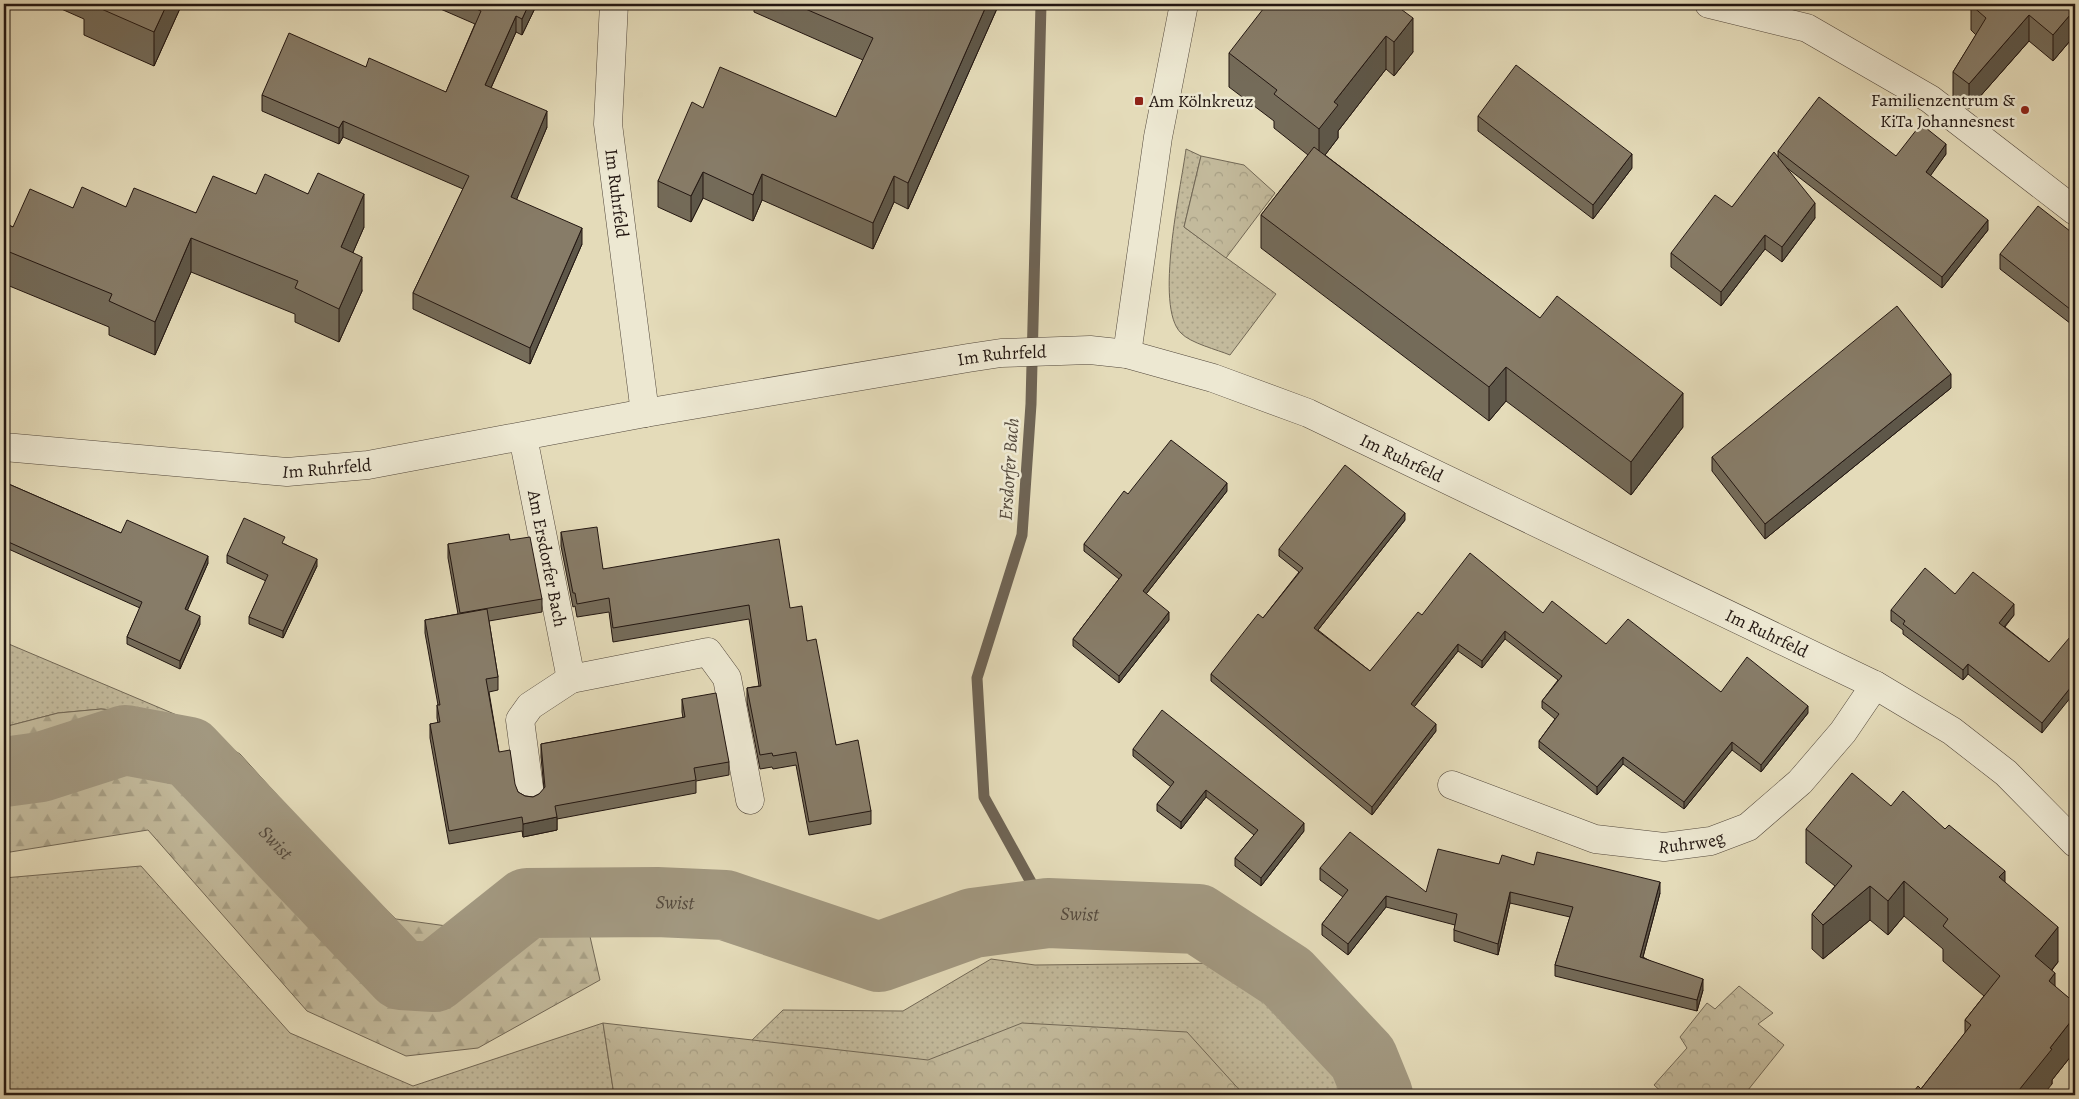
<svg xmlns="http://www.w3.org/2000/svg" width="2079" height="1099" font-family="Alegreya,serif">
  <defs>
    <pattern id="grass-dots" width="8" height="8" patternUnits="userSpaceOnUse" patternTransform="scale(1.25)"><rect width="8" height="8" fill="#c3ba9c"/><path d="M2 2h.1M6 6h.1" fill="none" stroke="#a79f85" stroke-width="1.8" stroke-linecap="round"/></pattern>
    <pattern id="forest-firs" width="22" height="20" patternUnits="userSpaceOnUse" patternTransform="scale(1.25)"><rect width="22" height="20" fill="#c3ba9c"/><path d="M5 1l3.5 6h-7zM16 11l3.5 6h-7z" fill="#a79f85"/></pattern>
    <pattern id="park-crowns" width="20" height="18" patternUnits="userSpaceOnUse" patternTransform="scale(1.25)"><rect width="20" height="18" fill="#c3ba9c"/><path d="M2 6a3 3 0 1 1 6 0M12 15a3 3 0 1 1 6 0" fill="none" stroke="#a79f85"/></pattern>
  </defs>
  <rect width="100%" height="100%" fill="#e4dbb9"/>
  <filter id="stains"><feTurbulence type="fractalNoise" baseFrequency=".004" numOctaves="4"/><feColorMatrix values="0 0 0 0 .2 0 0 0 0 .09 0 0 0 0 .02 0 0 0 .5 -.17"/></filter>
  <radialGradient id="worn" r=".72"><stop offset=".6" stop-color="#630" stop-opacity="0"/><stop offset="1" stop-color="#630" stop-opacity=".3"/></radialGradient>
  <!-- grass -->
  <path fill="url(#grass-dots)" stroke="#726856" d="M1186,149L1201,156L1184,227L1276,294L1230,355C1218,350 1190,343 1181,333C1154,307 1181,188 1186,149Z
    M4,642L179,716L101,709L58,713L4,727Z
    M141,866L290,1033L413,1086L603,1023L614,1095H4V878Z
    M991,959L1035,965L1230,963L1353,1095H763L748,1044L783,1010L903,1011Z"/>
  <!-- forest -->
  <path fill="url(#forest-firs)" stroke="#726856" d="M101,709L179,716L240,754L355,881L396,919L454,927L528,895L580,893L600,980L478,1048L406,1056L307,1011L148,830L4,853V727L58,713Z"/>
  <!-- park -->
  <path fill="url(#park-crowns)" stroke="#726856" d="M1201,156L1244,165L1275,193L1226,258L1184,227Z
    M1739,986L1773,1013L1758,1024L1784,1045L1744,1095H1665L1654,1085L1687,1048L1680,1037L1707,1003L1715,1009Z
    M603,1023L928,1060L1022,1023L1187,1032L1244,1095H614Z"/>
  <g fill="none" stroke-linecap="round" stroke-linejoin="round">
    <!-- stream -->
    <path stroke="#6f6454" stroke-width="11" d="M1041,4L1031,404L1022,535L977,678L984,797L1048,913"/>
    <!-- river -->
    <path stroke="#a29880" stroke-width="70" id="s1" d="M4,772L41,767L125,740L189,752L401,975L434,977L527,903L657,902L725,905L879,957L973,923L1048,913L1198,919L1287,977L1363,1058L1378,1095"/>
    <!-- minor casing -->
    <g stroke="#52473b" stroke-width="29">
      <g id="minor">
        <path id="s2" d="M614,4L608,124L645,413"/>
        <path d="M1709,4L1807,28L1930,99L2075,211"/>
        <path d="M1127,354L1158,137L1184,4"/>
        <path id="s3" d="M523,437L571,679L708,652L727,678L750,800"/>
        <path id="s4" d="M4,447L287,472L368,465L645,413L968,358L1001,353L1090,350L1127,354L1213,378L1308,413L1875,685L1952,731L2006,773L2075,843"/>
        <path id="s5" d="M1452,785L1595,839L1664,847L1711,841L1748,827L1800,782L1843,732L1875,685"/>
        <path d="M530,795L520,720L530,706L571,679"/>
      </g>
    </g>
    <!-- minor -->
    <use href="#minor" stroke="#ede8d2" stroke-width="28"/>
  </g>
  <!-- wall -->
  <path fill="#746b59" stroke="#221611" d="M50,4H182L154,66L84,35V19Z
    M429,4H537L522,35L516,32L491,88L547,127L516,199L582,244L530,364L413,309V293L463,189L343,137L339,144L262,111V95L366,67L446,92L475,24Z
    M754,4H999L908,209L894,202L873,249L762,200L753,221L703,198L691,222L658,207V181L703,108L836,117L863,60L754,12Z
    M1394,4L1413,52L1394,76L1386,69L1338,131V138L1325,155L1683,427L1631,495L1506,401L1489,421L1261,248V215L1308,155L1274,128V121L1229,87V53Z
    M1967,4H2075V35L2053,61L2029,41L1969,109L1953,97V72L1976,35L1971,30V6Z
    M1478,116L1632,168L1593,219L1478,131Z
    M1778,151L1896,156L1946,154L1930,175L1988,230L1942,288L1787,168L1815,218L1782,262L1765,249L1721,306L1671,267V253L1732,207L1778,157Z
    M256,194H308L364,227L353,252L362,291L339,342L295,322V314L191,272L155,355L109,335V327L7,285L4,223L13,227L73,208L126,207L196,213Z
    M2075,235V327L2000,269V254Z
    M1951,388L1765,539L1712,471V457Z
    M4,482L121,533L208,563L187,610L200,624L180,669L127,644V637L140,608L4,547Z
    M1227,491L1146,594L1169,620L1119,683L1073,646V639L1119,579L1084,551V544L1128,494Z
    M1405,520L1318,630L1370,671L1422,615L1543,613L1606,644L1721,692L1808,713L1761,772L1732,750L1684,809L1623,764L1597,795L1539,748V741L1555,719L1542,708V701L1558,680L1505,639L1482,668L1458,651L1414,707L1436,731L1372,815L1211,681V674L1263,618L1299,572L1279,556V549Z
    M561,532L603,569L790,608L807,641L836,745L871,811V824L809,835L796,765L773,769L772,767L760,769L747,702V688L759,686L749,619L613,642L609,612L577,617L575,606L573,607L561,546Z
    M510,540L542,599V612L489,621L498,677V690L489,692L499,752L518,792L525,796L533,797L539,794L544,789L541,757V744L683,718L682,712V699L729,762V775L696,781V793L557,819V830L523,837L522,831L449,844L430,738V724L438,723L437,718V705H438L425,633V620L458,614L448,558V544Z
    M285,544L317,566L283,638L249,624V617L266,581L227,563V555Z
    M1955,594L2014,615L2005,627L2049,662L2042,733L1968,674L1963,680L1903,634V630L1891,621V610Z
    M1133,749L1304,831L1261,886L1235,866V858L1254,835L1206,797L1181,829L1157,811V804L1171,787L1133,756Z
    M1891,806L1945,829L2005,882L2058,962L2052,970L2055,987L2075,1003V1051L2052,1080V1084L1921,1089L1965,1033V1020L1984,996L1943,961V949L1904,916L1888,935L1870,920L1823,959L1812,949V914L1835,886L1806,863V829Z
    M1499,864L1534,865L1660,893L1643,957L1703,990L1697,1011L1555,976V965L1570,917L1510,903L1498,955L1454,941V930L1455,925L1386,907L1348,955L1322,935V924L1343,897L1320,880V868L1426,892Z"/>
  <!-- shaded-wall -->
  <path fill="#5e5749" stroke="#221611" d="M167,4H182L154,66V32Z
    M529,4H537L522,35V19Z
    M987,4H999L908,209V183Z
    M2075,9V35L2053,61V35Z
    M2029,15V41L1969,109V84Z
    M516,16V32L485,101V85Z
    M1413,18V52L1394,76V42Z
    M1386,36V69L1338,131V138L1319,163V129L1334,102Z
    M547,111V127L511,213V197Z
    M343,121V137L339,144V128Z
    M1946,144V154L1926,182V172Z
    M1632,154V168L1593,219V205Z
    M703,172V198L691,222V196Z
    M762,174V200L753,221V195Z
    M894,176V202L873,249V223Z
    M364,194V227L341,280V247Z
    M1815,203V218L1782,262V247Z
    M1988,220V230L1942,288V277Z
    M582,228V244L530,364V348Z
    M1765,235V249L1721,306V292Z
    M191,238V272L155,355V322Z
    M7,251V285L4,292V258Z
    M362,257V291L339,342V309Z
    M1506,367V401L1489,421V387Z
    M1951,374V388L1765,539V524Z
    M1683,393V427L1631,495V462Z
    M1227,483V491L1143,598V591Z
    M1405,513V520L1314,635V628Z
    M208,556V563L185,616V609Z
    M317,559V566L283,638V631Z
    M2014,604V615L1999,633V623Z
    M1169,612V620L1119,683V676Z
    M200,616V624L180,669V661Z
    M1505,631V639L1482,668V661Z
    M1458,644V651L1411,711V704Z
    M1968,664V674L1963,680V670Z
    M2075,682V692L2042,733V723Z
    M1808,706V713L1761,772V765Z
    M1436,724V731L1372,815V807Z
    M1732,742V750L1684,809V802Z
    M1623,757V764L1597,795V787Z
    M1206,790V797L1181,829V822Z
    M557,817V830L523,837V824Z
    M1304,823V831L1261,886V878Z
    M2005,871V905L1999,877Z
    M1904,881V916L1888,935V901Z
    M1660,882V893L1640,968V957Z
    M1870,886V920L1823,959V925Z
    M1510,892V903L1498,955V944Z
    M1386,896V907L1348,955V944Z
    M2058,927V962L2035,990V956Z
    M2055,973V1007L2049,981Z
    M1703,979V990L1697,1011V1000Z
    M2075,1016V1051L2052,1080V1084L2043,1095H2015L2050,1048Z"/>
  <!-- building -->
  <path fill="#877c68" stroke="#221611" d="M90,4H167L154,32Z
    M465,4H529L522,19L516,16L485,85L547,111L511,197L582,228L530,348L413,293L469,176L343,121L339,128L262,95L289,33L366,67L369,58L446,92L481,11Z
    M794,4H987L908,183L894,176L873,223L762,174L753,195L703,172L691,196L658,181L692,102L703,108L720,67L836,117L873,38Z
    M1267,4H1394L1413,18L1394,42L1386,36L1334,102L1338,105L1319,129L1274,94L1277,90L1229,53Z
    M1971,4H2075V9L2053,35L2029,15L1969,84L1953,72L1986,18L1971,5Z
    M1516,65L1632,154L1593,205L1478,116Z
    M1819,97L1896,156L1921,124L1946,144L1926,172L1988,220L1942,277L1778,151Z
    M1314,147L1540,318L1557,296L1683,393L1631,462L1506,367L1489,387L1261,215Z
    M1774,152L1815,203L1782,247L1765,235L1721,292L1671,253L1715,195L1732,207Z
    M318,173L364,194L341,247L362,257L339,309L295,288L298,281L191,238L155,322L109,301L112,294L7,251L4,258V223L13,227L30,189L73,208L82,187L126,207L134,188L196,213L213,176L256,194L265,174L308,194Z
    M2038,206L2075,235V313L2000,254Z
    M1897,306L1951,374L1765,524L1712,457Z
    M1171,440L1227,483L1143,591L1169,612L1119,676L1073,639L1122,575L1084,544L1124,491L1128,494Z
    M1345,465L1405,513L1314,628L1370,671L1418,612L1422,615L1470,553L1543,613L1552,601L1606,644L1628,619L1721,692L1747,657L1808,706L1761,765L1732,742L1684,802L1623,757L1597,787L1539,741L1559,714L1542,701L1562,676L1505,631L1482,661L1458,644L1411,704L1436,724L1372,807L1211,674L1258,614L1263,618L1303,568L1279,549Z
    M4,482L121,533L127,520L208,556L185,609L200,616L180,661L127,637L142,602L4,540Z
    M244,518L285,537L282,543L317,559L283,631L249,617L268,575L227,555Z
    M597,527L603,569L779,539L790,608L802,606L807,641L816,639L836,745L858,740L871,811L809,822L796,752L773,756L772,753L760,755L747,688L761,686L749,605L613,628L609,598L577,604L575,593H573L561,532Z
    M509,534L510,540L530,537L542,599L460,613L448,544Z
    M1925,568L1955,594L1973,572L2014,604L1999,623L2049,662L2075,631V682L2042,723L1968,664L1963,670L1903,624L1905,621L1891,610Z
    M487,609L498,677L486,679L499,752L510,750L515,784L518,792L525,796L533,797L539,794L545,787L541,744L685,717L682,699L716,693L729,762L694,768L696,780L555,806L557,817L523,824L522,817L449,831L430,724L440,722L437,705H440L425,620Z
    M1162,710L1304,823L1261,878L1235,858L1258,830L1206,790L1181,822L1157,804L1174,782L1133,749Z
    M1852,773L1891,806L1903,791L1945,829L1949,825L2005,871L1999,877L2058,927L2035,956L2055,973L2049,981L2075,1003V1016L2050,1048L2052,1049L2015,1095H1911L1918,1086L1921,1089L1971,1025L1965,1020L2000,976L1943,926L1948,919L1904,881L1888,901L1870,886L1823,925L1812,914L1852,866L1806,829Z
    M1350,832L1426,892L1438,849L1499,864L1502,855L1534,865L1537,852L1660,882L1640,957L1703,979L1697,1000L1555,965L1573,907L1510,892L1498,944L1454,930L1457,914L1386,896L1348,944L1322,924L1348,890L1320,868Z"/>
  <!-- markers -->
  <g fill="#8f2418" stroke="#ede8d2" stroke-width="2">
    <rect x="1134" y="96" width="10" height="10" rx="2.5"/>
    <circle cx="2025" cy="110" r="5"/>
  </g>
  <g text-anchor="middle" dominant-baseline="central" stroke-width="5" stroke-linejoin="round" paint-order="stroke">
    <!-- poi labels -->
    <g font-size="18" fill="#221611" stroke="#ede8d2" text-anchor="end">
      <text x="2015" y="100">Familienzentrum &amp;<tspan x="2015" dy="21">KiTa Johannesnest</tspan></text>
      <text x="1149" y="101" text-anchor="start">Am Kölnkreuz</text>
    </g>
    <!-- street labels -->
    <g font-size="18" fill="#221611" stroke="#ede8d2">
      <text stroke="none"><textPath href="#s2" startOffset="190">Im Ruhrfeld</textPath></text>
      <text stroke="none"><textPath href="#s4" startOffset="1009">Im Ruhrfeld</textPath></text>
      <text stroke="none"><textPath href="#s4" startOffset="1429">Im Ruhrfeld</textPath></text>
      <text stroke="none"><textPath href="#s4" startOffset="324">Im Ruhrfeld</textPath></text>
      <text stroke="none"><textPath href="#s3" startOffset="124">Am Ersdorfer Bach</textPath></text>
      <text stroke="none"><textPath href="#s4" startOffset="1834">Im Ruhrfeld</textPath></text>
      <text stroke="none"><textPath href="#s5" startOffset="250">Ruhrweg</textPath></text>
    </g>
    <!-- water labels -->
    <g font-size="19" font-style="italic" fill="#554a3d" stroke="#ede8d2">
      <text transform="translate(1009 469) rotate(-86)">Ersdorfer Bach</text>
      <text stroke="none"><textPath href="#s1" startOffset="316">Swist</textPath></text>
      <text stroke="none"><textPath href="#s1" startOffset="798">Swist</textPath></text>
      <text stroke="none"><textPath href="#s1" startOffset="1218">Swist</textPath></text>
    </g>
  </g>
  <!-- margin -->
  <rect width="2079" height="1099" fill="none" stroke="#e4dbb9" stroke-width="20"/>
  <rect x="5" y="5" width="2069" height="1089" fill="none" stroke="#221611" stroke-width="2.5"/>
  <rect x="10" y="10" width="2059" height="1079" fill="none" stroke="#221611"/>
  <rect width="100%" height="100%" filter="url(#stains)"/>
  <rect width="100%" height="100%" fill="url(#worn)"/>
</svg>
